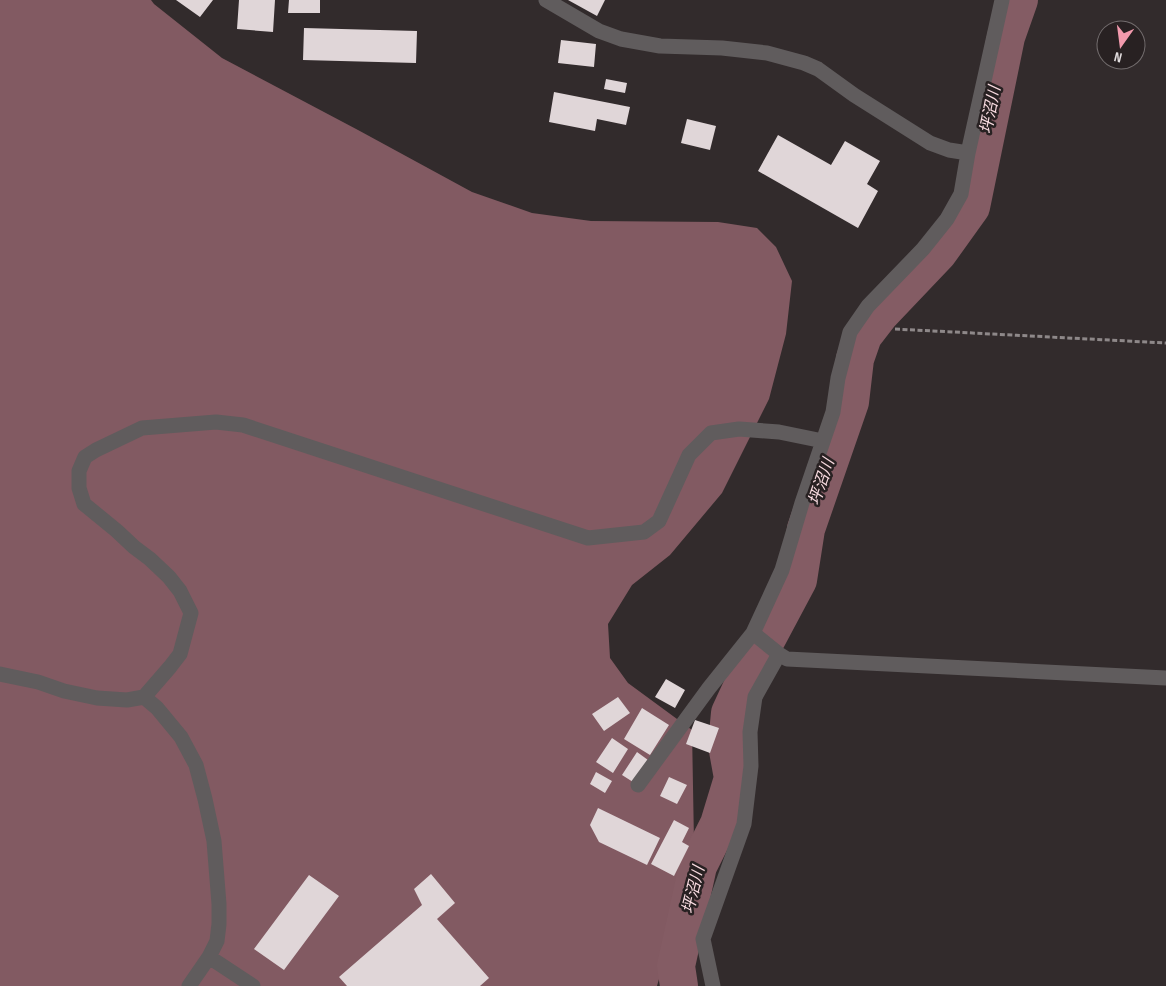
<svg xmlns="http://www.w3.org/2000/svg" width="1166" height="986" font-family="'Sofia Sans Condensed','Noto Sans JP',sans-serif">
  <rect width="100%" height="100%" fill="#322b2c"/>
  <!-- forest -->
  <path fill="#825a62" d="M0,0H151L154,4L222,58L358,130L472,192L532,213L591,221L718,222L757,228L776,247L792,281L786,334L769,399L722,493L670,555L632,585L608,624L610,658L628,683L692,730L694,843L674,927L657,986H0Z"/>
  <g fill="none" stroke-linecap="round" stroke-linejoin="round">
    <!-- river -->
    <path stroke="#845c64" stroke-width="38" d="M679,986L676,966L698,866L719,824L733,778L727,745L730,713L749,672L798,580L806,529L850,402L855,359L863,336L880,314L938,253L971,207L1006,37L1019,0"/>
  </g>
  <!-- building -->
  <path fill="#e0d6d8" d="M176,0H213L200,17Z
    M239,0H275L273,32L237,29Z
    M289,0H320V13H288Z
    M568,0H605L597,16Z
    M304,28L417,31L416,63L303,60Z
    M561,40L596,44L594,67L558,63Z
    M606,79L627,83L625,93L604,89Z
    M554,92L630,107L626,125L597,119L595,131L549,122Z
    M687,119L716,126L710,150L681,143Z
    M778,135L831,165L845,141L880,161L867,184L878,191L858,228L758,171Z
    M666,679L685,690L675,708L655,697Z
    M618,697L630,713L604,731L592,714Z
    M642,708L669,725L650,755L624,739Z
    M695,720L719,728L710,753L686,744Z
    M612,738L628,749L613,773L596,762Z
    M637,752L648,760L633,782L622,775Z
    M596,772L612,781L605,793L590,784Z
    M669,777L687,785L677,804L660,796Z
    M598,808L660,838L647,865L599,842L590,825Z
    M674,820L689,828L682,842L689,846L674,876L651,864Z
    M431,874L455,903L437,919L489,978L480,986H347L339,977L422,905L414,889Z
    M309,875L339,896L284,970L254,949Z"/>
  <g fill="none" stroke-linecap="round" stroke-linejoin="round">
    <!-- path -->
    <path stroke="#8e8889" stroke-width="3" stroke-dasharray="5 2.5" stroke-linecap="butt" d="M895,329L1166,343"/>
    <!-- minor -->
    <path stroke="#605c5d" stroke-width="15" d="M546,0L599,31L621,39L660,46L722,48L767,53L804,63L818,69L854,95L930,143L949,150L968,153
      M1002,0L968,153L961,194L947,219L923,249L868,306L850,332L838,378L833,412L802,503L782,570L753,633L779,654L787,659L1166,678
      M0,674L38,682L64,691L97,698L127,700L144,697L157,708L181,737L196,765L205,799L214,841L219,904V924L217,941L209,957L253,986
      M144,697L170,667L180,654L191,613L180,591L169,577L150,559L134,547L117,531L84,504L79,488V471L85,457L96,450L142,428L216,422L243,425L588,538L644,532L659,521L689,455L711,433L739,429L779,432L823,441
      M638,785L709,688L753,633
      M189,986L209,957
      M713,986L703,939L744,824L751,766L750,732L755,697L779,654"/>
  </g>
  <g text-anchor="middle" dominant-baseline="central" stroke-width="5" stroke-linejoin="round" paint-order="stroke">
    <!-- water labels -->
    <g font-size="16" font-style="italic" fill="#f9dce1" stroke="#282122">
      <text transform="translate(991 110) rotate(-79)">坪沼川</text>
      <text transform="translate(822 482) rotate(-71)">坪沼川</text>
      <text transform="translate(694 890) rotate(-76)">坪沼川</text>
    </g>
  </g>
  <!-- north arrow -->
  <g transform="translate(1121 45) rotate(194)"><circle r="24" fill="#282122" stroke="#736d6e"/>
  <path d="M0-4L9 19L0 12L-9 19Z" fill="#f29aad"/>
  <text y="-8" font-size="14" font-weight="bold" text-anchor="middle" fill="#e3dedf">N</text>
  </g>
</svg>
